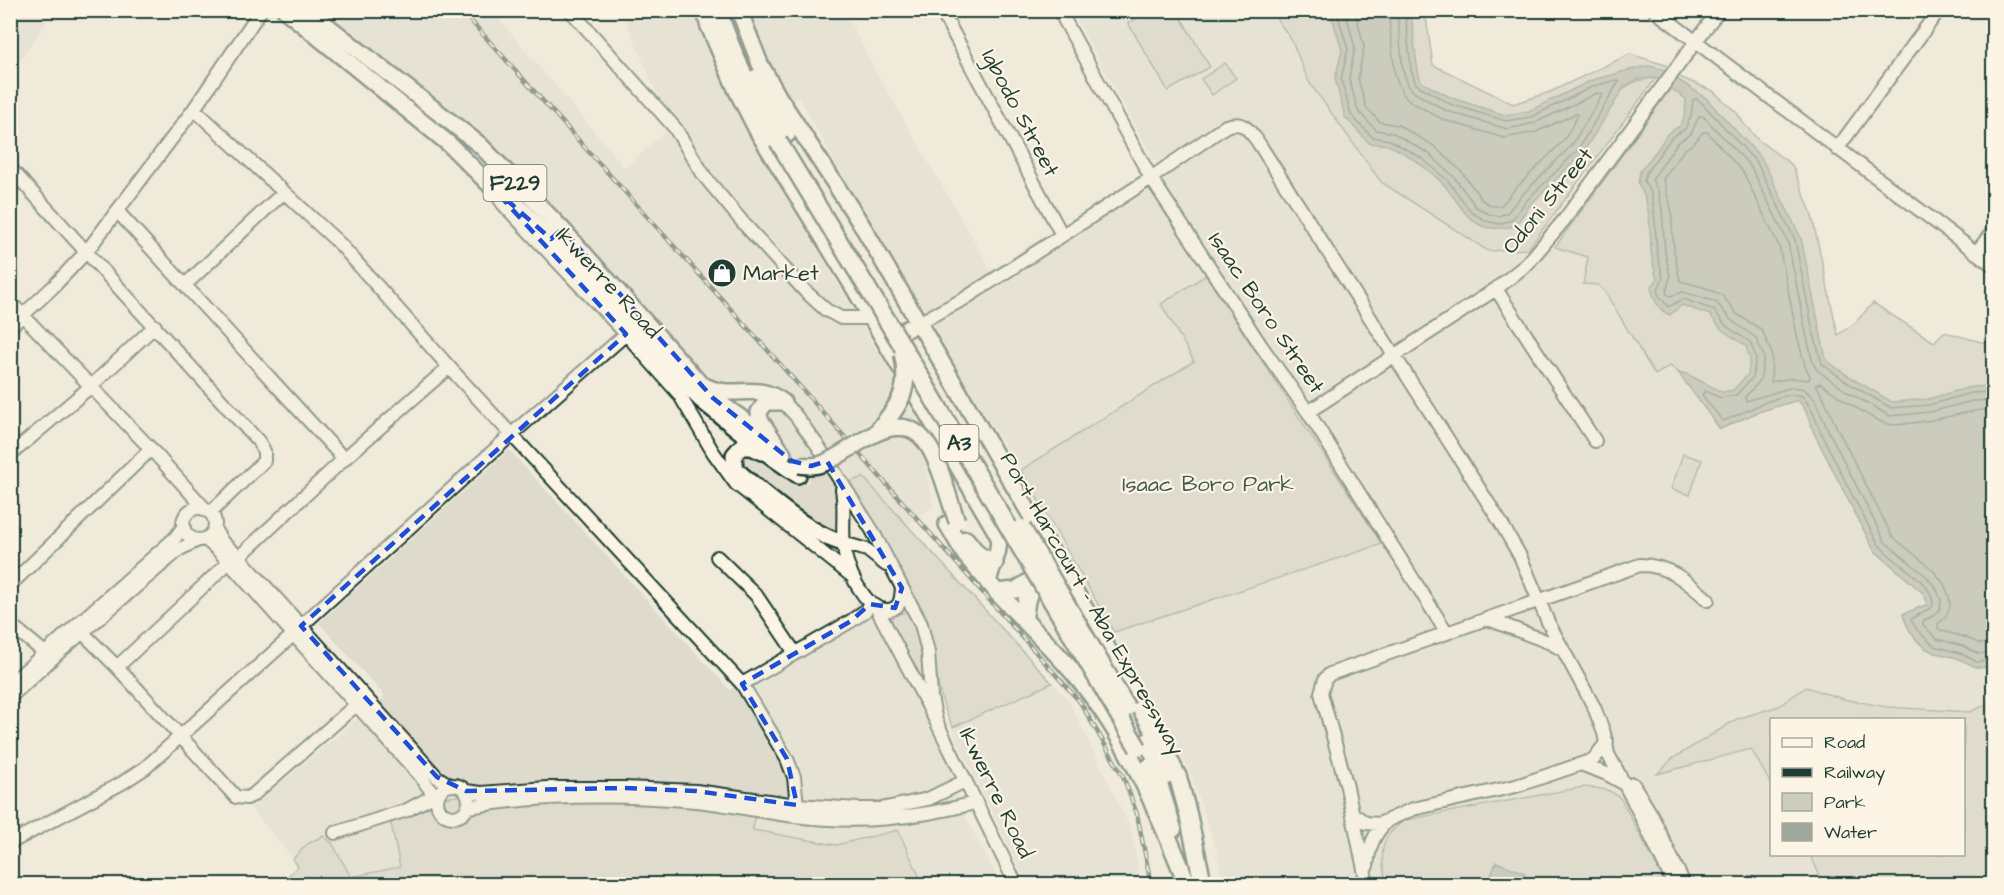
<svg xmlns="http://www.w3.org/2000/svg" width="2004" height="895" font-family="'Architects Daughter',sans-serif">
  <rect width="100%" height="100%" fill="#efeada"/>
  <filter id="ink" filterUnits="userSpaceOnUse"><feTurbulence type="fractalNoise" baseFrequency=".0167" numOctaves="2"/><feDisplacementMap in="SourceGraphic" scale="12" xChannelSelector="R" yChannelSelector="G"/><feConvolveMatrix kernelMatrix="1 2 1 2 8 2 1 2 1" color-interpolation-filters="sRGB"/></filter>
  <g filter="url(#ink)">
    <!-- built -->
    <path fill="#dedbcc" d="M11,10L54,11L11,73L10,11Z
      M315,11H492L625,168L667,130L677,124L655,90L622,11H844L876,72L991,270L1159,164L1153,158L1072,11H1271L1291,39L1309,82L1488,251L1555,247L1588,257L1598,285L1605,292L1655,374L1670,366L1739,421L1758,412L1797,400L1805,408L1814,433L1874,550L1924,594L1928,603L1904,614L1905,623L1925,647L1931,651L1985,668L1993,664V685L1988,705L1970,712L1887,707L1843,699L1806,687L1779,706L1737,719L1672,759L1658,773L1751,749L1771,784L1772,854L1810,855L1824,884H1223L1216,848L1189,770L1124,654L1114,632L1021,470L919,315L799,97L743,123L917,418L933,506L907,525L863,478L849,488L795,405L774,388L757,385L735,388L719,384L690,359L535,188L455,119Z
      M778,406L792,421L819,454L837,486L840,536L826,533L741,469V452L755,454L786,478L806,484L809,482L806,462L795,457L766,421V409Z
      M509,450L730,690L854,611L858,599L884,628L952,769L958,801L1000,884H923L898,830L836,845L752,830L757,799L351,877L332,843L307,844L293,859L251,808L385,696L319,623Z
      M1052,683L1069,701L1131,829L1141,884H1027L956,738L953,727Z"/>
    <!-- green -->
    <path fill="#cccdbf" stroke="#76857a" stroke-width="1.5" d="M1150,11H1177L1210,67L1168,91L1128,23Z
      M1271,11H1330L1387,111L1599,127C1617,98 1619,80 1656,78L1528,249L1488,251L1381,182L1309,82L1291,39Z
      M1356,11H1425L1433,65L1513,104L1550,92L1630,54L1665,65L1682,78L1713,91L1737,113L1744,124L1758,140L1792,165L1811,212L1838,335L1855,323L1873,303L1934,342L1944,332L1993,345V401L1912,437L1826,360L1819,330L1762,159L1648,66L1474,158Z
      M1225,63L1236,78L1212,95L1201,79Z
      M1671,88L1686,99L1801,339L1993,664C1976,672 1975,665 1959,659C1950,655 1940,655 1931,651C1918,646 1906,627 1903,614L1928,604L1924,594L1874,550L1814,433L1805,409L1798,400L1758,412L1720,429L1678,372L1670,366L1655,375L1605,292L1598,285L1583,284L1588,257L1555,247Z
      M1206,275L1382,544L1114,632L1021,470L1194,361L1161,304Z
      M1683,454L1702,460L1690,495L1671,489Z
      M863,477L1052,683L953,727C933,691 937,654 926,615L849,488L852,481Z
      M907,612C926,625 923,667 924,687L891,625L892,617L897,614Z
      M1993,685V884H1824L1810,855L1964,854V720H1772L1771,784L1751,749L1657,774L1672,759L1737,719L1779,706L1806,687L1843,699L1887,707L1970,712L1988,704Z
      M1583,787C1598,788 1610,788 1621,799L1666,884H1386C1381,855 1377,838 1405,820Z
      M473,793L757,799L753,830L836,845L898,830L923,884H282L283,881L298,866L293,859L307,844L323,836L332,843L351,877L400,867L390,819L444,798Z"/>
    <!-- water -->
    <path fill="#9fa89a" stroke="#6c7d71" stroke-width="1.5" d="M1330,11H1410C1416,34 1413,59 1421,82L1452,98L1505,115L1529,111L1592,80L1637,68L1649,66L1662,69L1706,98L1762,159L1801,238L1826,360L1853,379L1892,402L1928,399L1970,387L1993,386V664C1976,672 1975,665 1959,659C1950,655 1940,655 1931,651C1918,646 1906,627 1903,614L1928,604L1924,594L1874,550L1814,433L1805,409L1798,400L1758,412L1720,429L1678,372L1687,374L1722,392L1733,390L1748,374L1750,359L1746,346L1722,330L1710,315L1682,305L1670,315C1659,311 1653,299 1651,287L1657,280C1655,271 1652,261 1651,252C1650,228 1651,204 1638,183L1640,171L1657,150L1668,133L1680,126L1685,115L1686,99L1656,78L1639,79L1625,86L1582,154L1530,205L1515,226C1472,236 1468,214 1445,186C1434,173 1404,151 1388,145C1382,144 1375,144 1369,143L1345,117L1335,79L1342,50Z
      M1496,862L1525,873L1521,884H1514L1491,876Z"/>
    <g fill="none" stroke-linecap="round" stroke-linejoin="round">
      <!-- shore -->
      <path stroke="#52685d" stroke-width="1.5" d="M1336,10L1348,49L1341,79L1351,115L1372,137L1390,140L1423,159L1448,181L1471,212L1486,221L1499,224L1512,220L1526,201L1577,151L1619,81L1616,80L1594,86L1531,117L1506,121L1450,104L1416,84L1411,70L1405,10
        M1345,10L1355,48L1349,78L1358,111L1376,130L1393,133L1428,153L1454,177L1476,207L1489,214L1498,216L1507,213L1521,196L1571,146L1603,94L1597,93L1535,123L1507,129L1447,111L1415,93L1409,87L1403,71L1397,10
        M1355,10L1364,47L1358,78L1366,107L1380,122L1398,125L1434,146L1461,171L1482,200L1492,206H1501L1514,190L1564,140L1578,115L1575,114L1536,132L1504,138L1444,120L1411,102L1402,93L1395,75L1388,10
        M1703,132H1707L1743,172L1779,246L1797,335L1805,366L1810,376L1809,380L1792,378L1771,382L1772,354L1762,330L1737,314L1722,295L1703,287L1680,281L1674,251L1671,208L1663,179L1684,150L1695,142Z
        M1994,392L1971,393L1929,405L1891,408L1850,384L1822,364L1813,331L1795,240L1757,163L1702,103L1696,99L1693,100L1691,116L1685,129L1672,137L1646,173L1644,181L1651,193L1654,210L1657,253L1663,278L1658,289V294L1668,307L1683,299L1714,310L1726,326L1750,342L1756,357L1753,377L1736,395L1721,398L1705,391L1702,395L1723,421C1741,415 1784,389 1802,396C1813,408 1816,422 1823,437C1841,472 1858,509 1878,543C1888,561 1940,584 1932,607L1911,619L1917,630L1934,646L1960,653L1977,662L1994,659
        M1994,400L1972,401L1930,412L1890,416L1846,391L1817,370L1813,363L1806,333L1788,242L1751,167L1703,116H1699L1691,134L1677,143L1652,180L1658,191L1662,209L1665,252L1670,277L1666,293L1670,296L1683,292L1716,302L1731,320L1756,338L1764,357L1761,377L1758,383L1745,397L1746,401L1793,387L1804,389L1815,400L1827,428L1885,542L1926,576L1936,588L1941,600L1940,609L1935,615L1923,621V625L1937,639L1963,646L1979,654L1994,651
        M1994,409C1965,410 1939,421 1911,423C1904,424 1895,426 1888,424C1873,422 1834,393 1820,383L1816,385L1824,398L1835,424L1892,536L1932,569L1944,584L1949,596L1950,606L1946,617L1938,624V628L1940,630L1964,637L1981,644L1994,642"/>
      <!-- minor casing -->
      <g stroke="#1f3d34" stroke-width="16">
        <path id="minor" d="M570,10L675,128L705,177L745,225L805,291L826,310L841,318H872
          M941,10L1062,235
          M1059,10L1151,178L1262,347L1308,412L1447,633
          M1654,10L1994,266
          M194,109L340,244L449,367L742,684L787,759L794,777L797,805
          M1837,149L1939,10
          M10,168L259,442L264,451V461L210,513
          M495,192L504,205L626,334L679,394L713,452L736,484L853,577
          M117,211L344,459
          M1976,253L1994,230
          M185,285L283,193
          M1496,289L1595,441
          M10,302L151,449L207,511
          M918,323L964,299L1151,178L1226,126C1243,121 1246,127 1256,139L1501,523L1520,556L1548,622L1594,707L1604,733L1608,754L1633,800L1674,884
          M10,327L53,287L87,251L194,109L261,10
          M783,402L796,416L818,446L872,530L921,624L928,652L931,697L936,721
          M1308,412L1496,289L1527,264L1564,220L1719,10
          M10,455L90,387L155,326
          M842,489C846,512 840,536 846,559C851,576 867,612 889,610C901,608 901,598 902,588
          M183 524a16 16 0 1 1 32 0a16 16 0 1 1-32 0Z
          M214,529L223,543L239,557L437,777L450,785
          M205,539L218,550L422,778L436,798
          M843,543L867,550L886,565
          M239,557L344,459L449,367
          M717,557L756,595L795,653
          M10,585L151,449
          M876,607L936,721L1016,884
          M1488,619L1551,643L1563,650
          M10,624L45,653
          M301,626L512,434L626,334
          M83,633L117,667L236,797L247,798L253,795L357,704
          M117,667L229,562
          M10,684L175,538L184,526
          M742,684L851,621L865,611L871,603
          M10,697L56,655L180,549L198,540
          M1583,765L1607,774L1623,783
          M1633,784L1651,814L1684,884
          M437 801a16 16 0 1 1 32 0a16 16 0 1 1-32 0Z
          M466,791L481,793L547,788H624L696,791L797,805L858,809H881L928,799L965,781
          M468,807C541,795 622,794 695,801C729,804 761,812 795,816C859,824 912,819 975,803
          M1353,814L1366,823L1379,824L1413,809L1516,786L1593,760L1607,742
          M335,833L407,810L435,795
          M10,843L122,783L145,768L294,634
          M1367,866C1369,847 1373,835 1387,821
          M1367,884L1347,787L1321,693L1325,679L1330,674L1640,565C1669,565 1688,582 1708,600"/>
      </g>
      <!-- major casing -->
      <g stroke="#1f3d34" stroke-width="20">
        <path id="major" d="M285,10L449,144L491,186L515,203L551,239L644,341L701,400L772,457L798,475
          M307,10L480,145L562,229L713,398L748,423L769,441
          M705,10L708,24L737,91L758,132L851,283L998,535C1001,554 991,565 988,583
          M739,10L760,64L778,96L863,227L1058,562L1016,590L997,592L965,555L947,524
          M885,341L918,323
          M703,385C735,402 753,380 783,402
          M783,402H766L759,412L760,420L783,454
          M762,452L752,447H741L734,455L735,469C764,494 807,533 843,543
          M966,539L978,554L995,563"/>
      </g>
      <!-- highway casing -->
      <g stroke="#1f3d34" stroke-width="21">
        <path id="highway" d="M718,10C733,57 754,99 778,141
          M756,78L787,134
          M1058,562L1161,744L1178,777L1188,814L1203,884
          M997,592C1029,626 1065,659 1093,697C1131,748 1160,817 1184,876
          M1024,620C1026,597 1027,584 1052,577
          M1147,742L1166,776
          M1149,767L1160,787L1173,829"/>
      </g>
      <!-- minor -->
      <use href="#minor" stroke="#fcf5e5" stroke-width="12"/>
      <!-- major -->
      <use href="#major" stroke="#fcf5e5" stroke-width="15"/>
      <!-- highway -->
      <use href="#highway" stroke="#fcf5e5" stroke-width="16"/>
      <!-- rail casing -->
      <g stroke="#1f3d34" stroke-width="4.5">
        <path id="rail" d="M461,10L763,345L1080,702L1123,776L1137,814L1151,884"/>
      </g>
      <!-- rail -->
      <use href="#rail" stroke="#fcf5e5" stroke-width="2" stroke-dasharray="7" stroke-linecap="butt"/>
      <!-- major-bridge casing -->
      <g stroke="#1f3d34" stroke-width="20" stroke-linecap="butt">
        <path id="major-bridge" d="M799,465C807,466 814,467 822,464C854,452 900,399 929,447C942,468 948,498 957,521"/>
      </g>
      <!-- highway-bridge casing -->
      <g stroke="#1f3d34" stroke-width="21" stroke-linecap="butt">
        <path id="highway-bridge" d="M778,141L900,342L1138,748
          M877,432C899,405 911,391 903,354
          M1022,528L1127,708"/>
      </g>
      <!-- major-bridge -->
      <use href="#major-bridge" stroke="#fcf5e5" stroke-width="15"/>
      <!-- highway-bridge -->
      <use href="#highway-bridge" stroke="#fcf5e5" stroke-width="16"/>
    </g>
  </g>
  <!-- marked area -->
  <path d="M0 0H2004V895H0ZM491,186L551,239L562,229L713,398L792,461L811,466L827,461L902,588L895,608L870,604L851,621L742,684L787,759L797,805L696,791L624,788L466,791L437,777L301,626L626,334Z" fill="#efeada" fill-opacity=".55" fill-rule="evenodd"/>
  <path fill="none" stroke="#1d4ed8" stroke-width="4.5" stroke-dasharray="12 8" stroke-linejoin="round" d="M491,186L551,239L562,229L713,398L792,461L811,466L827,461L902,588L895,608L870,604L851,621L742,684L787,759L797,805L696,791L624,788L466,791L437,777L301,626L626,334Z"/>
  <!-- icons -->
  <defs>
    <g id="shop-disc" transform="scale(1.5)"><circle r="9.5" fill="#1f3d34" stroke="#fcf5e5"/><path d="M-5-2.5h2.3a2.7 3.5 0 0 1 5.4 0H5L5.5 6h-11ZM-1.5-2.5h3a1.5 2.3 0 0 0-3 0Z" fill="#fff"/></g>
  </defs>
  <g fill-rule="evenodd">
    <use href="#shop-disc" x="722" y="273"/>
  </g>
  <g text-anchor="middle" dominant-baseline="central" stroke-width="4.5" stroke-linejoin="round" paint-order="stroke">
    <!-- shield labels -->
    <g fill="#fcf5e5" stroke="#617469" stroke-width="1.5">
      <rect x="483.5" y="165" width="63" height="36" rx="4.5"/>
      <rect x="939.5" y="425" width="39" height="36" rx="4.5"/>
    </g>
    <g font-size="21" font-weight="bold" fill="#1f3d34">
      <text x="515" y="183">F229</text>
      <text x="959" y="443">A3</text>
    </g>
    <!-- street labels -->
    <g font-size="22" fill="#1f3d34" stroke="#fcf5e5">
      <text transform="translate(1020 113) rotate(62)">Igbodo Street</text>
      <text transform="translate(1548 201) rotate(-51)">Odoni Street</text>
      <text transform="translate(608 283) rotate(47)">Ikwerre Road</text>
      <text transform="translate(1266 313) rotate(56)">Isaac Boro Street</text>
      <text transform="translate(1092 604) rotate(60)">Port Harcourt - Aba Expressway</text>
      <text transform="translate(996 793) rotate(64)">Ikwerre Road</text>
    </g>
    <!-- poi labels -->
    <g font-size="22" fill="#1f3d34" stroke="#fcf5e5" text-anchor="start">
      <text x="743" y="273">Market</text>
    </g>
    <!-- park labels -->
    <g font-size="22" fill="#425a50" stroke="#fcf5e5">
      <text x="1208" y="484">Isaac Boro Park</text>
    </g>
  </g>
  <!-- margin -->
  <rect width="2004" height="895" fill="none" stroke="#fcf5e5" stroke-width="36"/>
  <rect x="18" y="18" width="1968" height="859" fill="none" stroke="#1f3d34" stroke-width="2" filter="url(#ink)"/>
  <!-- legend -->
  <rect x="1770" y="718" width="195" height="138" fill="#fcf5e5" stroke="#a4ab9e" stroke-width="1.5"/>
  <rect x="1782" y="738" width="30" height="9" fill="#fcf5e5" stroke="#a4ab9e" stroke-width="1.5"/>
  <text x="1824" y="748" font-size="18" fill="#1f3d34">Road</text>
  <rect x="1782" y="768" width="30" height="9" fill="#1f3d34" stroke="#a4ab9e" stroke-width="1.5"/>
  <text x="1824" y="778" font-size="18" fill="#1f3d34">Railway</text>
  <rect x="1782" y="793" width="30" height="18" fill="#cccdbf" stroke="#a4ab9e" stroke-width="1.5"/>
  <text x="1824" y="808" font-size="18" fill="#1f3d34">Park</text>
  <rect x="1782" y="823" width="30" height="18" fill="#9fa89a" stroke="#a4ab9e" stroke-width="1.5"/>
  <text x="1824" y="838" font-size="18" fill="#1f3d34">Water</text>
</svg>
